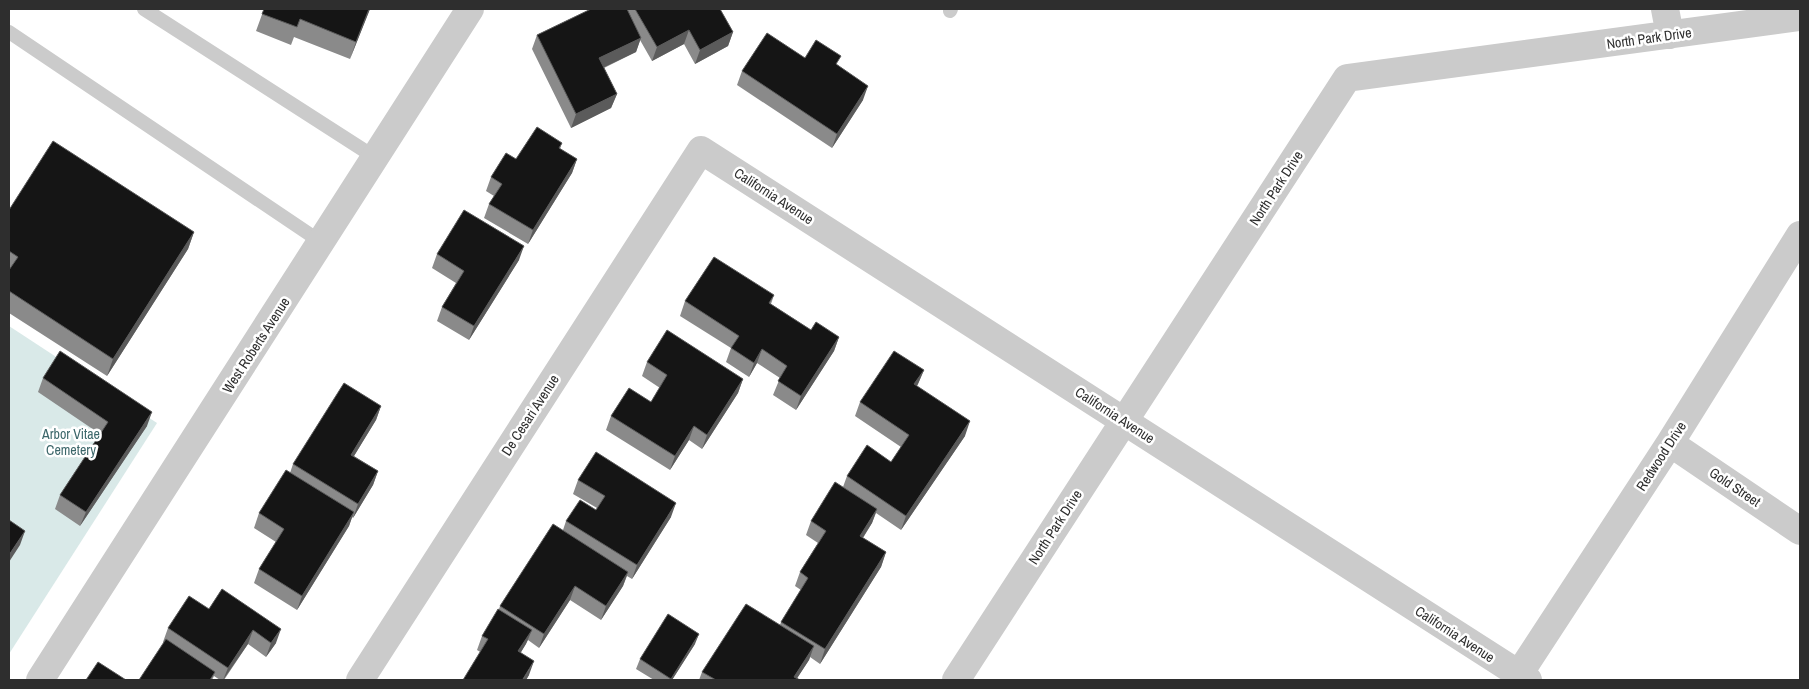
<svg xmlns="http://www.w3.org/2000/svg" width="1809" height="689" font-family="'Archivo Narrow',sans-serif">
  <rect width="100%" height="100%" fill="#fff"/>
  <!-- green -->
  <path fill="#d9e9e8" d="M9,326L157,423L9,654Z"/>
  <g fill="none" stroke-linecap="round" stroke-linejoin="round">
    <!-- lane -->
    <path stroke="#cbcbcb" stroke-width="14" d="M144,9L376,158
      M950,11L951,9
      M9,32L321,242"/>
    <!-- street -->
    <path stroke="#cbcbcb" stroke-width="28" d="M1665,9L1670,35
      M1670,443L1800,531
      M1519,674L1670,443L1800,235
      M40,680L470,9
      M360,680L701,150L1528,680
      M956,680L1347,78L1800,17"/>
  </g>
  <!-- wall -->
  <path fill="#8a8a8a" d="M264,9H370L350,59L294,37L291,45L256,31Z
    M591,9H720L733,32L728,46L695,64L684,44L652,61L640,40L636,52L604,68L617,94L611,108L571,128L532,49L537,35Z
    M805,58L838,65L863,100L832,148L737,85L742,71Z
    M562,143L560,149L577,159L572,173L528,244L484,218L489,204L494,196L486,191L491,177L516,159Z
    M9,210L194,232L188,249L107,376L9,313Z
    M437,254L519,260L469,340L437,321L442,307L456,283L432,268Z
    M774,295L771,304L811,330L839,337L834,351L796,410L773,395L780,378L757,363L749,377L726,362L731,348L680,316L685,301Z
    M647,362L743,379L738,393L702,449L689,440L670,470L606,430L611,416L651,402L660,388L642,376Z
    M924,370L917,386L965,436L901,530L876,513L872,523L863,538L886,552L881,567L820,664L810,657L809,660L797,678L800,680H699L702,672L780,625L781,622L801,590L795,586L800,572L818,543L806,535L811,521L843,487L847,476L891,462L901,447L855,416L860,402Z
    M43,378L147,426L80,526L55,509L60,495L100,434L38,392Z
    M381,406L376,420L354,456L378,471L373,485L353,518L352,517L349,526L297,610L254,583L259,569L276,542L254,528L259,513L290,473L293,464Z
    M578,480L671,517L632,579L627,576L623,586L601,620L570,600L539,648L528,640L521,652L529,675L526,680L477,650L482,636L499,609L500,606L563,530L566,521L596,510L597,508L573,494Z
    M222,589L276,643L266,657L248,644L224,680H220L214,676L212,680L163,642L168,628L209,609Z
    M695,644L672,680H654L636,669L640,659Z"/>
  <!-- shaded-wall -->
  <path fill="#5b5b5b" d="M369,9H370L350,59L356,42Z
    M689,30L684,44L652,61L657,47Z
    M733,32L728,46L695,64L700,50Z
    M641,38L636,52L594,72L599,58Z
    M868,86L863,100L832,148L837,134Z
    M617,94L611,108L571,128L576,114Z
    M577,159L572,173L528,244L533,230Z
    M194,232L188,249L107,376L113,359Z
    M524,246L519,260L469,340L474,326Z
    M839,337L834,351L796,410L801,396Z
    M762,349L757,363L749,377L754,363Z
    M924,370L918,384L909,398L914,384Z
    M743,379L738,393L702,449L707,435Z
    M381,406L376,420L346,469L351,455Z
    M152,412L147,426L80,526L86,512Z
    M970,421L965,436L901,530L906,516Z
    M694,426L689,440L670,470L675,456Z
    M378,471L373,485L353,518L358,504Z
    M676,503L671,517L632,579L637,565Z
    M877,509L872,523L855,550L860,536Z
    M354,512L349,526L297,610L302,596Z
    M25,531L20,545L9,562V555Z
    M886,552L881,567L820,664L825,649Z
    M628,572L623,586L601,620L606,606Z
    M575,586L570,600L539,648L544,634Z
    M281,629L276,643L266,657L271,643Z
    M253,630L248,644L223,680L228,668Z
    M532,630L526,644L513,665L518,651Z
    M699,634L695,644L672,680H670Z
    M814,646L809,660L796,680L794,677Z
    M534,661L529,675L526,680H523Z"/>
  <!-- building -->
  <path fill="#151515" stroke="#5b5b5b" d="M264,9H369L356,42L300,19L297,27L262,14Z
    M591,9H627L641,38L599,58L617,94L576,114L537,35Z
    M635,9H720L733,32L700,50L689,30L657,47Z
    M767,33L805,58L816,40L841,56L836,64L868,86L837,134L742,71Z
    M537,127L562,143L559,148L577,159L533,230L489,204L502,184L491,177L506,153L516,159Z
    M53,141L194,232L113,359L9,291V270L18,257L9,251V210Z
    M464,210L524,246L474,326L442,307L464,271L437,254Z
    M714,257L774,295L769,303L811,330L816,322L839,337L801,396L778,381L787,366L762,349L754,363L731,348L739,336L685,301Z
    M667,330L743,379L707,435L694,426L675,456L611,416L629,388L651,402L667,375L647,362Z
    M60,351L152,412L86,512L60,495L108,422L43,378Z
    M894,351L924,370L914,384L970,421L906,516L847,476L867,445L891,462L909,435L860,402Z
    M344,383L381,406L351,455L378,471L358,504L293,464Z
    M596,452L676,503L637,565L566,521L580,500L596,510L605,496L578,480Z
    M286,470L354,512L302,596L259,569L284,529L259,513Z
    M835,482L877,509L860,536L886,552L825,649L781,622L808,578L800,572L826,531L811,521Z
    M9,520L25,531L9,555Z
    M553,524L628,572L606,606L575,586L544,634L500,606Z
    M222,589L281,629L271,643L253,630L228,668L168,628L189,596L209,609Z
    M746,604L814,646L794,677L800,680H716L702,672Z
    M498,609L532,630L518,651L534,661L523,679L526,680H463L488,639L482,636Z
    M668,614L699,634L671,679L640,659Z
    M166,639L215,672L210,680H139Z
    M98,662L126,680H86Z"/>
  <g text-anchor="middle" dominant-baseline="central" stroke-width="5" stroke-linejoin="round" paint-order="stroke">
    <!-- street labels -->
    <g font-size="14" fill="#2e2e2e" stroke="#fff">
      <text transform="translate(1649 38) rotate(-8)">North Park Drive</text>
      <text transform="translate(1276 188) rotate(-57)">North Park Drive</text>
      <text transform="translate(774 196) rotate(33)">California Avenue</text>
      <text transform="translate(256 345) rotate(-57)">West Roberts Avenue</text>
      <text transform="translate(530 415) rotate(-57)">De Cesari Avenue</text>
      <text transform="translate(1115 415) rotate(33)">California Avenue</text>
      <text transform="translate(1661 456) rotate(-57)">Redwood Drive</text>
      <text transform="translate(1735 487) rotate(34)">Gold Street</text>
      <text transform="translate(1055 527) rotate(-57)">North Park Drive</text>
      <text transform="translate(1455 634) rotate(33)">California Avenue</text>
    </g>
    <!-- park labels -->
    <g font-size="14" fill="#3c676a" stroke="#fff">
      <text x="71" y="434">Arbor Vitae<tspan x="71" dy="16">Cemetery</tspan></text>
    </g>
  </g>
  <!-- border -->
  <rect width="1809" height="689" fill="none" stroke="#2e2e2e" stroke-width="20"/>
</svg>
